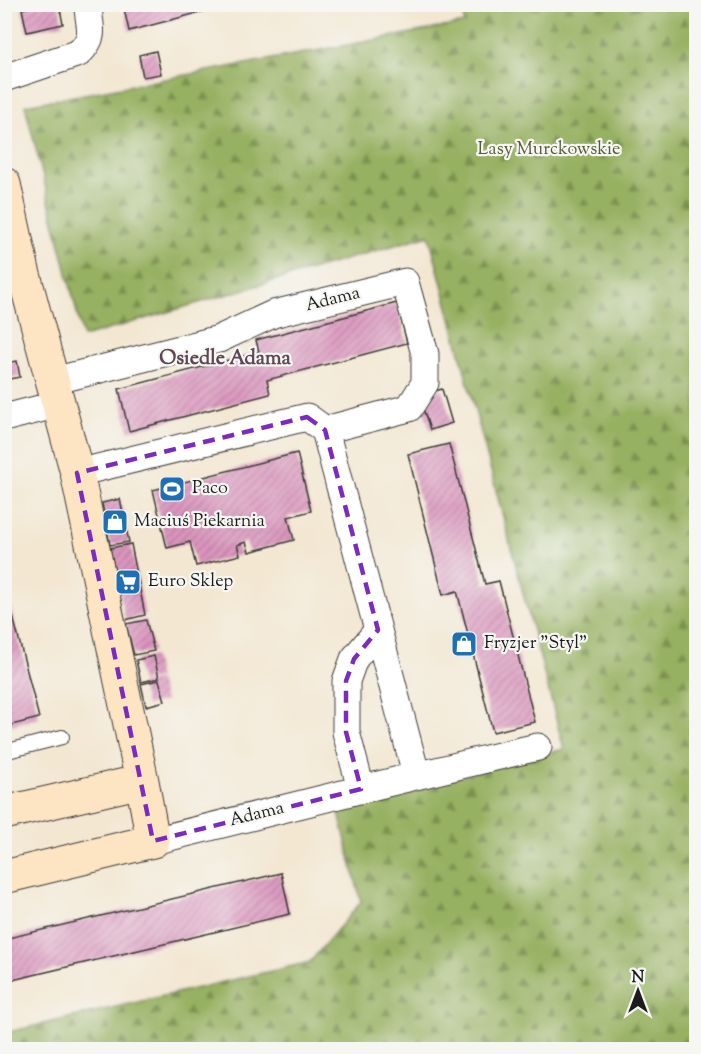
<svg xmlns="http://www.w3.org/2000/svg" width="701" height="1054" font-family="'Sorts Mill Goudy',serif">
  <defs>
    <pattern id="forest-firs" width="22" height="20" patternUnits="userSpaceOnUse" patternTransform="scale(1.5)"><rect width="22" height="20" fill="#97b162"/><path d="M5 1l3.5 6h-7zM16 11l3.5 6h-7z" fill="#7a8f50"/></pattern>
    <pattern id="building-hatch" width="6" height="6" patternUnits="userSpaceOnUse" patternTransform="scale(1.5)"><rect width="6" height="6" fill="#db95be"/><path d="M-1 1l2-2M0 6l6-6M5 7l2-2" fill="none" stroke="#b1799a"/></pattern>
  </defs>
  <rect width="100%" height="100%" fill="#f6f6f2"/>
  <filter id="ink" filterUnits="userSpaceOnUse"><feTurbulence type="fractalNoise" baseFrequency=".0167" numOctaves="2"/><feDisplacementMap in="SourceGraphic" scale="12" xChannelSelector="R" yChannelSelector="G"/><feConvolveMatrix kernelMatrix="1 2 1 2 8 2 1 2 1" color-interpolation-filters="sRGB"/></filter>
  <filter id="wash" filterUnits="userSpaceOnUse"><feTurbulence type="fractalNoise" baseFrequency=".008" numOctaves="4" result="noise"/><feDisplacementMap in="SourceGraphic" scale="24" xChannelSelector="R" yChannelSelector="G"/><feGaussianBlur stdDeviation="1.35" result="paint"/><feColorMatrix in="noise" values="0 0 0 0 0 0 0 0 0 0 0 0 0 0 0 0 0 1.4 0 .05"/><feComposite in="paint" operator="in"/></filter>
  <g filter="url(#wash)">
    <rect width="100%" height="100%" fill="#f3e7d2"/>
    <!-- forest -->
    <path fill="url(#forest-firs)" stroke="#5a663f" stroke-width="1.5" d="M460,5H696V1049L5,1050L4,1033L310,962L361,902L338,809L564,749L429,235L83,337L25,105L465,23Z"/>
    <g id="blocks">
      <!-- building -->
      <path fill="url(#building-hatch)" d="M44,4H59L63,24L27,32L22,9Z
        M123,4H228V5L129,31Z
        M156,51L161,74L143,77L139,55Z
        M397,303L407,343L267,380L270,394L129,431L119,389L259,352L256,340Z
        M17,361L20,377L4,380V363Z
        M442,389L452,423L430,430L419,396Z
        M449,444L485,584L499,581L535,722L493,732L457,591L443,595L408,454Z
        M297,453L311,511L288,517L294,540L249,552L246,542L237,545L240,555L196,566L190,542L167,548L153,490Z
        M120,499L129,542L110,545L102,503Z
        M131,544L145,615L125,620L110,548Z
        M5,585L39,718L4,727V586Z
        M146,620L154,651L134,655L126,624Z
        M154,656L159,678L141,682L136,660Z
        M159,680L165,701L146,706L141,684Z
        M281,873L290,914L8,981L4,968V939Z"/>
    </g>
  </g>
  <g filter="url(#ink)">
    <use href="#blocks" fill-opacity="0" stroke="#3c3a37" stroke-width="1.5"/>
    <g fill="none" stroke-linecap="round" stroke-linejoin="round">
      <!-- lane casing -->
      <g stroke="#3c3a37" stroke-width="16">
        <path id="lane" d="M4,752L62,737"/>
      </g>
      <!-- street casing -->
      <g stroke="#3c3a37" stroke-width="29">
        <path id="street" d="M4,78L79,53C98,34 88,27 88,4
          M53,381L219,339L273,314L405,282L425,354V383L409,408L325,430L307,417L77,473
          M4,418L59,404
          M325,430L378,630L354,659L346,681V732L361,789
          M378,630L416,774
          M153,841C281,810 409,776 538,747"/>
      </g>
      <!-- secondary casing -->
      <g stroke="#3c3a37" stroke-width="35">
        <path id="secondary" d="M4,184L23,271L77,473L142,781L153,841L4,877
          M4,813L142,781"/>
      </g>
      <!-- lane -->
      <use href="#lane" stroke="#fff" stroke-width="14"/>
      <!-- street -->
      <use href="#street" stroke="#fff" stroke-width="27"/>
      <!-- secondary -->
      <use href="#secondary" stroke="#fde5c4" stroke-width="33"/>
    </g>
  </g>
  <!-- marked area -->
  <path fill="none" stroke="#7b2cbf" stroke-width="4.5" stroke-dasharray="12 8" stroke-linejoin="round" d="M307,417L325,430L378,630L354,659L346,681V732L361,789L153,841L77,473Z"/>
  <!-- icons -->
  <defs>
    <g id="stadium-square" transform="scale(1.35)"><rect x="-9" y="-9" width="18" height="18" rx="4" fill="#1f6fb2" stroke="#f6f6f2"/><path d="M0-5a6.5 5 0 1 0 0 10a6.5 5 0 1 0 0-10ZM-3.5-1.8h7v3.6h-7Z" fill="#fff"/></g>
    <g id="shop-square" transform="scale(1.35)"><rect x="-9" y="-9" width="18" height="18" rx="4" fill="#1f6fb2" stroke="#f6f6f2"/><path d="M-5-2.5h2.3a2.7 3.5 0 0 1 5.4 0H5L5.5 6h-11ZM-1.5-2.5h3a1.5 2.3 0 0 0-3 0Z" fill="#fff"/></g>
    <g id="supermarket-square" transform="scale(1.35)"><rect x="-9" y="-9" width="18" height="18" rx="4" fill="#1f6fb2" stroke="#f6f6f2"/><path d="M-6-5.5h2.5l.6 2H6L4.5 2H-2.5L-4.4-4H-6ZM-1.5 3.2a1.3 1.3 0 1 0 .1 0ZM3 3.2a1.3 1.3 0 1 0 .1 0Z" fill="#fff"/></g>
  </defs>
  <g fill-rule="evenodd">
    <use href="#stadium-square" x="172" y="489"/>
    <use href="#shop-square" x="115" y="522"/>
    <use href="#supermarket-square" x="128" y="582"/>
    <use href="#shop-square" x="464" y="644"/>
  </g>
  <g text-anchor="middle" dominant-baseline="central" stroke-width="4.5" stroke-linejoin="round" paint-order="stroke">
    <!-- park labels -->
    <g font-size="18" fill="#555a39" stroke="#f6f6f2">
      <text x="549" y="150">Lasy Murckowskie</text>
    </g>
    <!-- street labels -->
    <g font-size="18" fill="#1c1c1c" stroke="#f6f6f2">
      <text transform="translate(333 300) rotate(-14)">Adama</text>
      <text transform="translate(257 815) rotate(-14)">Adama</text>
    </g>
    <!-- poi labels -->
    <g font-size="18" fill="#1c1c1c" stroke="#f6f6f2" text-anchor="start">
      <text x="192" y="489">Paco</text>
      <text x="134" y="522">Maciuś Piekarnia</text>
      <text x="148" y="582">Euro Sklep</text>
      <text x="484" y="644">Fryzjer "Styl"</text>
    </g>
    <!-- neighbourhood labels -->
    <g font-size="20" font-weight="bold" fill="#5f4655" stroke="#f6f6f2">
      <text x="225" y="359">Osiedle Adama</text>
    </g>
  </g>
  <!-- margin -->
  <rect width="701" height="1054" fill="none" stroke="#f6f6f2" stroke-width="24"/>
  <!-- north arrow -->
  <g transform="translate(638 991)" stroke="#f6f6f2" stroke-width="4.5" paint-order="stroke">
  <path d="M0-4.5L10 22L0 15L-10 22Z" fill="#1c1c1c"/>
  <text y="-9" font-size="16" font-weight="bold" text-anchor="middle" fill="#1c1c1c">N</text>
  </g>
</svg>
